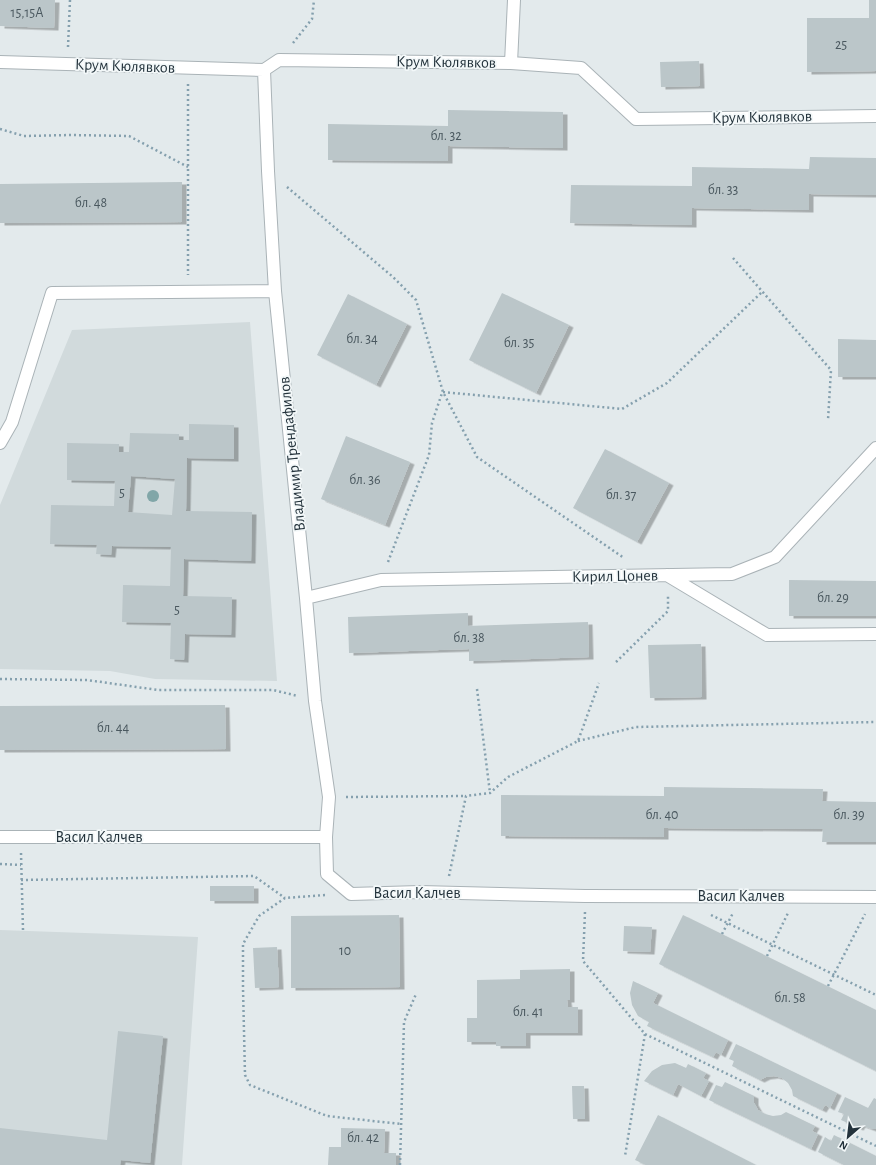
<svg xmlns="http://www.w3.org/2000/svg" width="876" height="1165" font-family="'Alegreya Sans',sans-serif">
  <defs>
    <filter id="shadow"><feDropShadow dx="4.5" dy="2.5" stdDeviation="0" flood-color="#0004"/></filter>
  </defs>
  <rect width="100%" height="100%" fill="#e3eaec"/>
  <!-- built -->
  <path fill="#d1dadc" d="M250,322L277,681L155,679L110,671L0,669V505L72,330Z
    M0,930L198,937L182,1165H0Z"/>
  <!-- building -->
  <path fill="#bbc6c9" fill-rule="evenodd" filter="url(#shadow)" d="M0,0H55L54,28L0,26Z
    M869,0H876V71L807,72V18H869Z
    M699,61L700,86L661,87L660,62Z
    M448,110L563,112V148L448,146V161L328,160V124L448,126Z
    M810,157L876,158V195L809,194V210L692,208V225L570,223L571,185L692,186V167L809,169Z
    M182,182V222L0,223V184Z
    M502,293L569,325L536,393L469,360Z
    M348,294L407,324L376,385L317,355Z
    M838,339L876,340V377H838Z
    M189,424L234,425V459L187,458L186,511L252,512L251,561L184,559L183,596L232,597L231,635L185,634L184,660L170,659L171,623L122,622L123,585L170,586L171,547L112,546L111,555L96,554L97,545L50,544L51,505L114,506L115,481L67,480V443L119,444V452H129L130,433L179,434V440H189ZM131,476L175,479L172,515L128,512Z
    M346,436L410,462L385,525L321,499Z
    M605,449L669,483L637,542L573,508Z
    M789,580L876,581V616H789Z
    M468,613V626L588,622L589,657L469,661V649L349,653L348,617Z
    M701,644L702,697L650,698L648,645Z
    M225,705L226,749L0,750V706Z
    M664,787L823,789L822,801L876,802V842H822L823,829L664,828V837L501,836V795L664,796Z
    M210,886H254V901H210Z
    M399,915L400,987L291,988V916Z
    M683,915L876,1010V1071L659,964Z
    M624,926L652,927L650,952L623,951Z
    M277,947L279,987L255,988L253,948Z
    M570,969V1000H567L568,1007H578V1033H526V1046H496V1042H467V1018H477V980L520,979V970Z
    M633,981L658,993L653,1003L728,1040L721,1055L716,1052L713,1057L647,1026L649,1022L638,1016L632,1005L630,993Z
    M118,1031L163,1036L150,1163L121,1160L120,1165H0V1128L107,1140Z
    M736,1044L837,1093L830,1108L825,1105L822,1110L793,1096L792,1090L788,1083L782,1078L774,1076L766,1077L760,1080L732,1066L734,1061L729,1059Z
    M675,1063L686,1068L688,1064L706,1073L703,1078L709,1081L701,1096L678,1084L673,1095L644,1081L652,1071L662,1065Z
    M725,1082L754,1096V1103L758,1110L765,1114L773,1116L781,1115L786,1112L815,1126L812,1131L818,1134L811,1149L709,1100L716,1085L722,1087Z
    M572,1086H584L585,1119H573Z
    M845,1097L868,1108L874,1098L876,1099V1129H872L861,1125L859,1128L841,1120L844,1114L838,1112Z
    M658,1115L756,1165H646L635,1160Z
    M341,1128L385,1129L384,1153H396V1165H328L329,1147H341Z
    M834,1135L876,1156V1165H844L818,1152L825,1137L831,1141Z"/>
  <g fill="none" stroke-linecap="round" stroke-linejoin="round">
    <!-- minor casing -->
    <g stroke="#aab3b7" stroke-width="14">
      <path id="minor" d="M0,62L264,70L279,60L511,63L581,68L636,119L876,116
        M511,63L514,0
        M264,70L268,171L275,291L306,598L315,701L329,797L326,837L327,874L351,894L420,892L585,896L876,897
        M0,443L12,422L52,293L275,291
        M667,575L767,635L876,634
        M306,598L381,580L732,574L775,557L876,448
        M0,837H326"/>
    </g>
    <!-- path -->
    <path stroke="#85a0ae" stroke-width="2.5" stroke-dasharray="2 3" stroke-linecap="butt" d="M293,43L312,19L314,0
      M68,47L70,0
      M188,84V275
      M0,129L24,136L70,135L129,136L188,167
      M287,187L393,277L416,300L443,392L477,457L624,558
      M733,258L831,370L828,420
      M443,392L622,409L667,383L762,292
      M388,562L429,455L432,423L442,393
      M616,662L668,611V596
      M0,679L87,680L158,690H273L298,696
      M477,689L490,793
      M578,741L636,727L876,722
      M346,797L466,796
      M21,853L23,930
      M0,864L21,865
      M449,876L466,796L490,793L508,777L578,741L599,683
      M21,880L254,876L285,898
      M325,895L285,898L259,916L243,944V988L245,1075L250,1085L327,1116L401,1124
      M585,912L583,961L645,1034L625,1156
      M711,915L876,995
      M722,934L733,913
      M767,956L788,913
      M828,986L865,914
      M645,1034L876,1146
      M400,1165L404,1022L416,994"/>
    <!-- minor -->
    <use href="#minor" stroke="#fff" stroke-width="12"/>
  </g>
  <!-- trees -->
  <circle fill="#81a6a8" cx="153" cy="496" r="6"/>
  <g text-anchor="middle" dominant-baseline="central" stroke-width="3.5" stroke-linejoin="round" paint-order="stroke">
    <!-- number labels -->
    <g font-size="14" fill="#4a585f">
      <text x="27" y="13">15,15А</text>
      <text x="841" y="45">25</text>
      <text x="446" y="136">бл. 32</text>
      <text x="723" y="190">бл. 33</text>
      <text x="91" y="203">бл. 48</text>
      <text x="362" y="339">бл. 34</text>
      <text x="519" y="343">бл. 35</text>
      <text x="365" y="480">бл. 36</text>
      <text x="122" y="493">5</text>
      <text x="621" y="495">бл. 37</text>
      <text x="833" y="598">бл. 29</text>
      <text x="177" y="610">5</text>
      <text x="469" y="638">бл. 38</text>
      <text x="113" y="728">бл. 44</text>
      <text x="662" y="815">бл. 40</text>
      <text x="849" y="815">бл. 39</text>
      <text x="345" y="951">10</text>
      <text x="790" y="998">бл. 58</text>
      <text x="528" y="1012">бл. 41</text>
      <text x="363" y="1138">бл. 42</text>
    </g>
    <!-- street labels -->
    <g font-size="16" fill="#24333c" stroke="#f3f8f9">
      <text transform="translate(446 62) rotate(1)">Крум Кюлявков</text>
      <text transform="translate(125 66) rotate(2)">Крум Кюлявков</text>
      <text transform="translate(762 117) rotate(-1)">Крум Кюлявков</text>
      <text transform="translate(292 454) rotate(-96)">Владимир Трендафилов</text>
      <text transform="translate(615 576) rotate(-1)">Кирил Цонев</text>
      <text x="99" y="837">Васил Калчев</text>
      <text x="417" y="893">Васил Калчев</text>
      <text x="741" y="896">Васил Калчев</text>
    </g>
  </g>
  <!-- north arrow -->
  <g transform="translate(848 1137) rotate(208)" stroke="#f3f8f9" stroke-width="3" paint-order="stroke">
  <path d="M0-3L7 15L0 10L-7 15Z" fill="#24333c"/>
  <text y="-6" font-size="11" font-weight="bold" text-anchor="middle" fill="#24333c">N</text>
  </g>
</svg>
